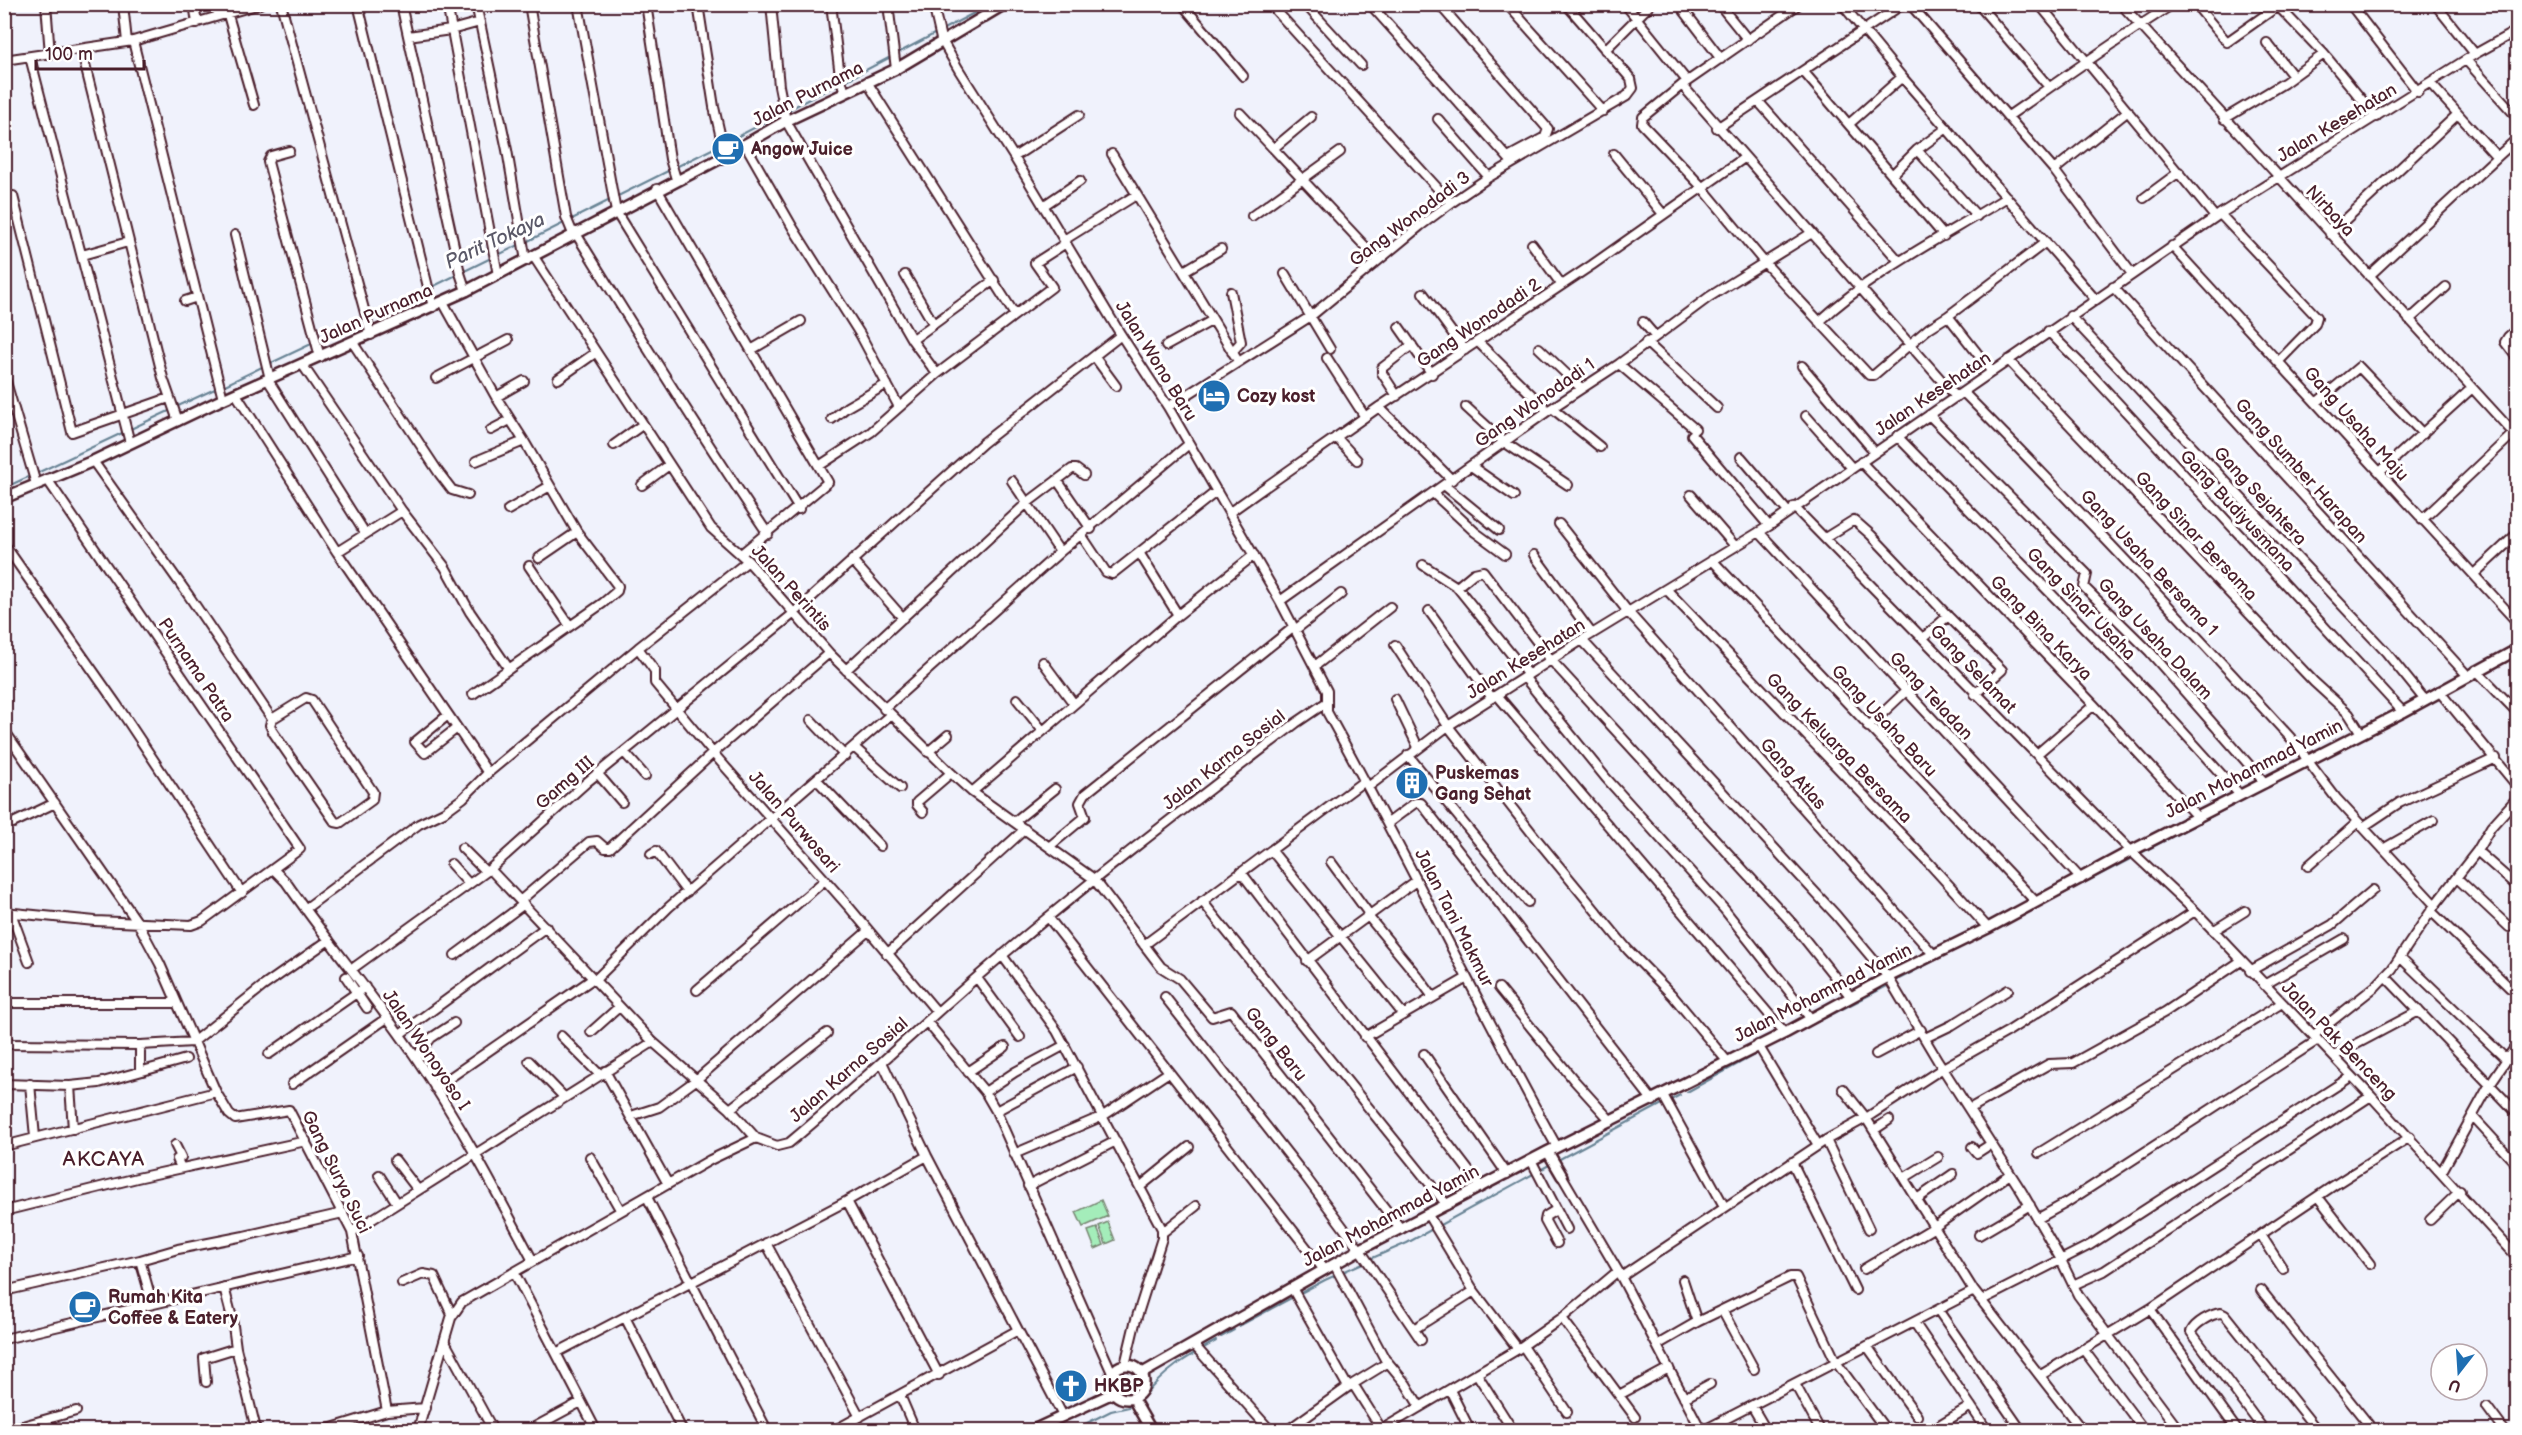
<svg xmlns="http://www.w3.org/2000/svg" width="2522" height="1435" font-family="'Balsamiq Sans',sans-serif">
  <rect width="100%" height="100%" fill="#f0f2fc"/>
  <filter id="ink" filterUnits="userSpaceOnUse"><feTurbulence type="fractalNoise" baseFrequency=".0167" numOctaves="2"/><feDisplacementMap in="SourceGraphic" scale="12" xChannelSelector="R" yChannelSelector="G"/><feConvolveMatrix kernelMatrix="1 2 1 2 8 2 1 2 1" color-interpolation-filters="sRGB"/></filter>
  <g filter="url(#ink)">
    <!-- green -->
    <path fill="#a4edba" stroke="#778672" stroke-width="1.5" d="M1101,1200L1108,1216L1083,1227L1076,1212Z
      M1108,1222L1115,1240L1106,1244L1099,1226Z
      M1097,1228L1104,1245L1095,1249L1088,1231Z"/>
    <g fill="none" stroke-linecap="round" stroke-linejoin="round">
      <!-- stream -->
      <path stroke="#678394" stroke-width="2" d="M845,81L991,4
        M786,111L840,83
        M725,143L781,114
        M526,242L720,145
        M496,256L521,244
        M432,287L491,258
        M369,317L426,290
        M269,364L364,319
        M223,386L264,366
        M176,407L217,388
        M35,474L171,410
        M4,488L30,476
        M2445,694L2518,655
        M2139,854L2387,725
        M1897,980L2134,857
        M1767,1048L1887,986
        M1687,1092L1756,1054
        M1669,1101L1680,1095
        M1556,1161L1664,1103
        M1540,1170L1551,1164
        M1370,1259L1407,1243L1535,1173
        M1239,1326L1325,1280L1365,1262
        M1221,1337L1234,1330
        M1144,1397C1163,1371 1187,1357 1216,1341
        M1073,1430L1111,1411L1129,1407"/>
      <!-- minor casing -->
      <g stroke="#4a1f2b" stroke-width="12">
        <path id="minor" d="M46,4L50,54
          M123,4L127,42
          M194,4L197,23
          M281,4L371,335
          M358,4L433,307
          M401,4L460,273L466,291
          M447,4L498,275
          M476,4L507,150L526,261
          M529,4L566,217L573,234
          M578,4L616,212L799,509
          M646,4L670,159L676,179
          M698,4L714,107L725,156
          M771,4L779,86L786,121L912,340L937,374
          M831,4L840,76L845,93
          M888,4L896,69
          M933,4L941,39L959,70L1014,157L1121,335L1168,407L1280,601L1327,691V712C1407,855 1477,1004 1557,1147
          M1182,4L1243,76
          M1270,4L1451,203
          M1305,4L1361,65
          M1370,4L1510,160
          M1439,4L1548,129L1545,137L1508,157
          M1507,4L1603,111
          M1625,4L1687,81
          M1679,4L1721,59
          M1719,4L1748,40
          M1799,4L1682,85L1643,117L1642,124L1701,186L1764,262L1869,375H1874L1929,328L1948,316
          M1842,4L1902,77L2095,299
          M1910,4L2054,170L2128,111
          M1978,4L2049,87
          M2039,4L2215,217
          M2121,4L2518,438
          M2195,4L2227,42L2278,6
          M2276,4L2324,54L2376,117
          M2350,4L2418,92
          M2435,4L2475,54
          M228,15L254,105
          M408,36L451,30L480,22
          M133,41L223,399
          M2267,43L2293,76
          M81,49L163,378L178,421
          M1605,50L1651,4
          M30,57L130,443
          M4,60L133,41L260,4
          M2466,60L2518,118
          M1803,71L1944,236
          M867,82L1015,315
          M1682,85L1956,397
          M1758,101L1899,261
          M1240,113L1378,260
          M2458,114L2497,157L2518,138
          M2007,117C2062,79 2116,40 2173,4
          M1438,119L1489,177
          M2224,119L2284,83L2324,54
          M1849,124L1902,77
          M1717,128L1903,4
          M745,144L793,228L860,334L899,407
          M1274,148L1311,117
          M1917,150L1977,216
          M289,151L271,156L268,162L320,357
          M1112,154L1238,361
          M1614,154L1663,214
          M1014,157L1079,115
          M2054,170L2132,274
          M1892,175L1917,150L1947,128
          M657,189L828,482L741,554
          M13,196L72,432L169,398
          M2144,198L2179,172
          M1043,206L1080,181
          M2220,214L2317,317L2315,324L2278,362
          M1252,216L1340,152
          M575,232C638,334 701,435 768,534
          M2330,234L2458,114L2430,83
          M235,235L270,379
          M1064,240L1136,195
          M1532,244L1561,284
          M2172,246L2518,623
          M82,255L128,242
          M534,257L711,528L748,561L829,653L951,773L972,792L1094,879L1161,967L1180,979L1212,1017L1231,1011L1401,1229
          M1184,271L1221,249
          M1285,274L1330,349
          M905,275L933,323
          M2369,276L2497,157
          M2113,287L2467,675
          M1231,292L1241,342L1232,352
          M1423,293L1465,350
          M185,301L197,297
          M443,302L496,397L524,441L577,532L618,586L617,591L603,603L473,694
          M2070,316L2386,652L2424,699
          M2409,320L2446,287
          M1643,322L1655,336
          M1819,322C1875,270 1943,237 2007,197
          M1399,327L1432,374
          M2518,328L2508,337L2505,342L2518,359
          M2048,331L2092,375L2403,712
          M912,340L994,280
          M1478,342L1548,411
          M1646,342L1717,408
          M353,343L439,473L452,490L468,495
          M1166,346L1213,320
          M1539,348L1581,388
          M751,350L801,321
          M1094,356L1116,386
          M1327,358L1365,417
          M2008,360L2314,682L2349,714L2361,733
          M302,364L402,511L445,567L470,612L509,669
          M1619,364L1695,429
          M1802,366L1874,451
          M1992,372L1948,316L2046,242
          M4,375L36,484
          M436,378L508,340
          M558,379L595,353
          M268,380L365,533
          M1963,392C2078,508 2189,627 2299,747L2307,760L2336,798L2435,905
          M236,394L337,552L488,773
          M1397,396L1382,373V368L1412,345
          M496,397L524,381
          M2316,403L2359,367L2423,434
          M1168,407L1311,316L1420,226L1451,203L1489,177L1627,96L1633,88L1631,79L1566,4
          M1379,407L1452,480
          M1466,407L1504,442L1568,485
          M1552,408L1600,447
          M1929,415L2087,574L2084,587L2150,652L2265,783
          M1806,416L1852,468
          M832,419L847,407L887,384
          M491,430L510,420
          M1692,435L1769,526
          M1897,436L2148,693L2240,795
          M1336,437L1357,460
          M614,445L642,425
          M1741,457L1788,512
          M93,461L189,596L272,719L270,725L273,732L335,822L340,823L372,800L373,792L312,700L306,698L272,719
          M476,461L524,441
          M1861,462L2094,705L2198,818
          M819,466L871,432L937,374L1052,287L1035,263L1066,243
          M1471,466L1514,496
          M2380,472L2471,389
          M1057,480L1091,529
          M1012,481L1060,552
          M642,485L669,465
          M1444,485L1499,530
          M1433,493L1475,532L1505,554
          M1691,495L1735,546
          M1794,507L2131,851L2195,911L2371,1096L2518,1258
          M508,510L550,486
          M1230,512L1379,407L1592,265L1744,158
          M2422,520L2516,431
          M1559,524L1629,613L1934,955
          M1759,532L2081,879
          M1082,536L1106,572L1112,574L1217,491
          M1825,538L1854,520L1871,535L1948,616L1923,638
          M4,544L117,705L242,893
          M337,552L402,511
          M1140,554L1178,615
          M1534,555L1592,634
          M539,558L577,532
          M852,560L903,618
          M1712,560L2035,901
          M1423,565L1457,587L1528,675
          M529,566L570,626
          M2474,574L2518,533
          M1457,587L1474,573L1483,571L1551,660L1791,922L1851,997
          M1667,590L1927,861L1988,928
          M1280,601L1552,408L1619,364L1709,297L1810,234
          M1429,611L1492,698
          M1948,616L2002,670L1975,694
          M1295,630L1341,594
          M1582,640L1836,915L1888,977L1938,1061L2022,1192L2060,1258L2078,1295L2179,1430
          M1395,645L1448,726L1535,837L1628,950L1672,995L1727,1061
          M638,648L655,671V683L713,753L849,907L937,1012
          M1043,662L1074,704
          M1315,666L1390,607
          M846,670L1027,503L1072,469H1076L1084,475
          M2476,670L2518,713
          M1525,678L1606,778L1724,909L1811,1019
          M2439,691L2518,787
          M1497,695L1785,1033
          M1017,699L1043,731
          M1395,699L1418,747
          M884,709L1060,552L1189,444
          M448,715L415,742L425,753L457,728
          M811,720L845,756
          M1868,727L1906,691
          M4,730L138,923L160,964L216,1092L229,1114L235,1119L289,1110L352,1232L387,1411
          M855,748L900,788
          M624,752L645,776
          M928,752L948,735
          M2037,754L2094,705
          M1408,755L1528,902
          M597,773L622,802
          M817,780L880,846
          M1368,787L1448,726L1582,640L1769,526L2220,214L2475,54L2518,30
          M972,792L1178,615L1254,555
          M923,812L917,805V802L951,773
          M1014,822L1055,789
          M13,823L55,803
          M1388,823L1415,803H1421L1653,1101
          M2363,827L2399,803L2496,758
          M1050,846L1085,817L1080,803L1085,794L1294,627
          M462,848L486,872
          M2383,849L2434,820
          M1272,851L1403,1014
          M2477,851L2518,887
          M651,854L656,851L687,892
          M1331,862L1369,914
          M451,864L469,884
          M2308,866L2358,822
          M490,869L653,1042L730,1109L756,1138L777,1146L789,1143C863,1082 931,1015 1004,954C1098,874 1197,799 1296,723L1327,702
          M274,870L286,882C327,941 374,996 414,1055C459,1121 496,1191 533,1261
          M1241,872L1481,1187
          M2457,878L2509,927
          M521,900L589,842L597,841L605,848H610L713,753L829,653
          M1202,901L1447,1205
          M305,909L419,824L444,812L463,798L488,773L638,648L748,561
          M4,912L95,921L191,925L202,921L300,849L47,479
          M2432,912L2510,988
          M11,913L29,962
          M1367,915L1419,978L1433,997
          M1048,917L1324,1270
          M2213,931L2245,911
          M1144,945L1364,781
          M887,954L1025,829
          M455,955L524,904
          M1002,955L1057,1031L1162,1229V1238L1135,1323L1125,1365
          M2401,958L2507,1060
          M1307,961L1416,881
          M352,969L490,869L587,782L793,614L983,443L1121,335
          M2250,971L2332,925L2373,890
          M2385,976L2518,1114
          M346,977L367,1008
          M977,978L1020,1037
          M594,981L669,907L890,715
          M2264,985L2344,939
          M1499,988L1573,1079L1611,1121
          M697,990L825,880
          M1165,997L1305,1176L1360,1250L1421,1340
          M4,1003H177
          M927,1022L985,1092L996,1111L1112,1373
          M591,1032L619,1007
          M400,1034L546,927
          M2314,1035L2376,986L2392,969L2435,905L2477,851L2491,827L2518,797
          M561,1036L599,1074
          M1365,1037L1467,978
          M1925,1038L1952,1025L2008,990
          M4,1044L140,1045L193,1042L262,987L329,940
          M1758,1045L1818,1145
          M269,1054L365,987
          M1424,1054L1507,1174
          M1876,1054L1921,1030
          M2334,1056L2419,1011
          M416,1058L431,1038L454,1023
          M529,1061L564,1097
          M882,1062L927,1156L1063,1416
          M140,1071V1045
          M605,1071L668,1184
          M968,1072L1005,1047
          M4,1084L70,1086L99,1083L186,1059
          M30,1084L35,1137
          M292,1084L387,1018
          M70,1086L73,1129
          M435,1088L591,980
          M1843,1089L1866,1118L1974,1291
          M985,1092L1015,1072L1065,1045
          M1663,1095L1724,1206
          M730,1109L827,1033
          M1969,1109L2049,1064L2073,1063L2165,1012L2241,961
          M996,1111L1077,1067
          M631,1116L659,1107L696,1080L868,931
          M2473,1117L2518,1166
          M1874,1130L1889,1120
          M1826,1140L1869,1229
          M175,1145L181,1157L177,1159L181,1168
          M4,1146L216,1092
          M1972,1147L1977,1153L1991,1144
          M2039,1153L2282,1003
          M1014,1154L1103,1116L1169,1072
          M590,1157L621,1211
          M395,1160L418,1190
          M1531,1160L1567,1229
          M1792,1162L1855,1290
          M2441,1173L2490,1084L2518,1043
          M379,1175L397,1203
          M1562,1176L1618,1271L1701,1430
          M1904,1178L1938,1157
          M1028,1186L1116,1141
          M1141,1186L1189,1147
          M647,1197L767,1430
          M2318,1197L2370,1264
          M1917,1199L1953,1174
          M847,1201L939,1375
          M1556,1210L1546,1216L1545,1221L1557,1243
          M4,1211L137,1178L306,1141
          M1428,1215L1474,1291L1518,1349
          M2037,1219L2066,1203L2318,1040
          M2430,1220L2460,1191
          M352,1232L653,1042
          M1163,1232L1196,1206
          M1979,1235L2030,1205
          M2261,1235L2283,1269
          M766,1243L860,1417
          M140,1260L152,1302
          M1864,1269L1933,1228L2010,1174
          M514,1272L596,1430
          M1621,1277L1826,1140L1866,1118L1943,1068L2007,1032L2195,911
          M1683,1280L1697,1322
          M402,1283L423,1274L434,1276L452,1315
          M2073,1285L2104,1271L2371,1096
          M1292,1288L1348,1387
          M2261,1290L2373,1430
          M4,1291L140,1260L178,1249L244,1236L343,1213
          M1982,1300L2090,1245L2352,1076
          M2150,1309L2237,1430
          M1722,1310L1754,1369
          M1938,1310L2021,1430
          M625,1317L682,1430
          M1562,1318L1635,1417
          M1914,1322L1987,1430
          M1414,1329L1474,1291
          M4,1339L358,1256
          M445,1342L493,1430
          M1194,1345L1270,1430
          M1657,1345L1697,1322L1790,1277H1796L1836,1362L1886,1430
          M1523,1346L1567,1412
          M1867,1346L1917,1416
          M236,1348L255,1425L252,1429L242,1430
          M2083,1349L2144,1430
          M556,1353L847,1201L927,1156
          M1387,1361L1406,1384L1420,1407
          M1477,1374L1510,1426
          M2041,1375L2150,1309L2333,1186L2410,1137
          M206,1382L204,1358L236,1348L232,1318L224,1287
          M1353,1384L1382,1430
          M1795,1384L1820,1430
          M1450,1390L1470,1430
          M900,1395L915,1430
          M1619,1395L1669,1368
          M1684,1398L1710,1384
          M1752,1406L1766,1430
          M2487,1407L2504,1430
          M1941,1424L1971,1406
          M8,1430L76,1411
          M325,1430L387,1411L425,1408
          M418,1430L451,1318L462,1302L710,1160L756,1138
          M529,1430L581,1402
          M835,1430L1018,1330
          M1288,1430L1348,1387L1387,1363L1334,1264
          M1381,1430L1518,1349L1562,1318L1618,1271
          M1704,1430L1974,1291L2082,1430
          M2264,1430L2191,1332C2195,1323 2211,1314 2221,1313L2225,1315L2317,1430"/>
      </g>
      <!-- tertiary casing -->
      <g stroke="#4a1f2b" stroke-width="14">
        <path id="tertiary" d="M4,498L93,461L223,399L466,291L725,156L786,121L896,69L1005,4
          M1548,1152L1562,1176
          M1110 1382a17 17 0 1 1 34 0a17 17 0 1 1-34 0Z
          M1141,1374L1359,1250L1547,1152L1785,1033L1888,977L1988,928L2131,851L2403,712L2518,649
          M1136,1404L1151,1430
          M1033,1430L1113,1393"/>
      </g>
      <!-- minor -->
      <use href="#minor" stroke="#fff" stroke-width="8"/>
      <!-- tertiary -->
      <use href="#tertiary" stroke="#fff" stroke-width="9"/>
    </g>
  </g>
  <!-- icons -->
  <defs>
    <g id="cafe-disc" transform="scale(1.725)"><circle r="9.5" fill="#1f6fb2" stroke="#fff"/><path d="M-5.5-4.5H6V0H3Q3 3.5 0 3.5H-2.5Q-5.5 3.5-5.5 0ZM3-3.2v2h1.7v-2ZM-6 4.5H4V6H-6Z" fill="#fff"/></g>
    <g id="hotel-disc" transform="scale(1.725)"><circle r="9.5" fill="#1f6fb2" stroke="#fff"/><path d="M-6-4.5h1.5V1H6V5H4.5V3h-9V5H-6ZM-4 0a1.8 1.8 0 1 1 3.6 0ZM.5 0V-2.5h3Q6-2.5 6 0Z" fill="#fff"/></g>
    <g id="building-disc" transform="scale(1.725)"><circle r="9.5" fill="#1f6fb2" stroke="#fff"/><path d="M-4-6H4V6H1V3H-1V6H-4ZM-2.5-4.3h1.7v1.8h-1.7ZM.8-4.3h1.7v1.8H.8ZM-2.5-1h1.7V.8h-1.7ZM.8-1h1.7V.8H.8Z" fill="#fff"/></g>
    <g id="church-disc" transform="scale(1.725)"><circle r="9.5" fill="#1f6fb2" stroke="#fff"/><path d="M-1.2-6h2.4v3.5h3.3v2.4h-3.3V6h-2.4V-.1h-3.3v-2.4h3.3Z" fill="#fff"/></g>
  </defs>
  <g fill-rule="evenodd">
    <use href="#cafe-disc" x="728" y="149"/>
    <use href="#hotel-disc" x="1214" y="396"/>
    <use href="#building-disc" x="1412" y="783"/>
    <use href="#cafe-disc" x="85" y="1307"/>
    <use href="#church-disc" x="1071" y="1386"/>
  </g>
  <g text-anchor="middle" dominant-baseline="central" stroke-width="6" stroke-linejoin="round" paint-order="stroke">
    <!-- street labels -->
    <g font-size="18" fill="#4a1f2b" stroke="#fff">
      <text transform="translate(808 94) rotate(-27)">Jalan Purnama</text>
      <text transform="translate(2337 123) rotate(-31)">Jalan Kesehatan</text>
      <text transform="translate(2330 211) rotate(47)">Nirbaya</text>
      <text transform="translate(1410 219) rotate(-37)">Gang Wonodadi 3</text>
      <text transform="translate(376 314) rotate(-24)">Jalan Purnama</text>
      <text transform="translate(1479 323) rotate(-34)">Gang Wonodadi 2</text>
      <text transform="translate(1156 361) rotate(58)">Jalan Wono Baru</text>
      <text transform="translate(1933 394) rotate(-34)">Jalan Kesehatan</text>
      <text transform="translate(1535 403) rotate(-35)">Gang Wonodadi 1</text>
      <text transform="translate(2356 424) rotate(48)">Gang Usaha Maju</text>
      <text transform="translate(2301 471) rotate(48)">Gang Sumber Harapan</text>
      <text transform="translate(2260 496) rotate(47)">Gang Sejahtera</text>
      <text transform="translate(2237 511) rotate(47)">Gang Budiyusmana</text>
      <text transform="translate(2196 536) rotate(47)">Gang Sinar Bersama</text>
      <text transform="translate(2149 563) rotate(47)">Gang Usaha Bersama 1</text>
      <text transform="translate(791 588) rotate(48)">Jalan Perintis</text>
      <text transform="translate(2081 604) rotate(46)">Gang Sinar Usaha</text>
      <text transform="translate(2041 628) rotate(46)">Gang Bina Karya</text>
      <text transform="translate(2155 639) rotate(47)">Gang Usaha Dalam</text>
      <text transform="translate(1526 659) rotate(-32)">Jalan Kesehatan</text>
      <text transform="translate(1973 669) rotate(46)">Gang Selamat</text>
      <text transform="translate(196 670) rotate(56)">Purnama Patra</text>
      <text transform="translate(1931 696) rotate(47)">Gang Teladan</text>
      <text transform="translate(1884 721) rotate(47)">Gang Usaha Baru</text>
      <text transform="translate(1839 748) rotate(46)">Gang Keluarga Bersama</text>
      <text transform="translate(1224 760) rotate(-38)">Jalan Karna Sosial</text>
      <text transform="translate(2254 769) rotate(-27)">Jalan Mohammad Yamin</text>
      <text transform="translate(1793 774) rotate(48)">Gang Atlas</text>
      <text transform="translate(565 783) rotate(-41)">Gamg III</text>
      <text transform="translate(794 822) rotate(49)">Jalan Purwosari</text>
      <text transform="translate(1454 918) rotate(63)">Jalan Tani Makmur</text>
      <text transform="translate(1823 993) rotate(-27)">Jalan Mohammad Yamin</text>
      <text transform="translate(2339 1041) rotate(46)">Jalan Pak Benceng</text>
      <text transform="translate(1276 1044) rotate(52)">Gang Baru</text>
      <text transform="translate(426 1050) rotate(56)">Jalan Wonoyoso I</text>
      <text transform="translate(849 1070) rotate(-41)">Jalan Karna Sosial</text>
      <text transform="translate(336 1172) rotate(64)">Gang Surya Suci</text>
      <text transform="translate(1391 1216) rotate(-28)">Jalan Mohammad Yamin</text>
    </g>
    <!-- poi labels -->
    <g font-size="18" font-weight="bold" fill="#4a1f2b" stroke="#fff" text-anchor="start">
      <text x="751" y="149">Angow Juice</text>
      <text x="1237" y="396">Cozy kost</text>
      <text x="1435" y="773">Puskemas<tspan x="1435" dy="21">Gang Sehat</tspan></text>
      <text x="108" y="1297">Rumah Kita<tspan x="108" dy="21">Coffee &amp; Eatery</tspan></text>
      <text x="1094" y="1386">HKBP</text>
    </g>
    <!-- water labels -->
    <g font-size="20" font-style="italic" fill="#5b5968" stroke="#fff">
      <text transform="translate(495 241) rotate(-25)">Parit Tokaya</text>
    </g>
    <!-- quarter labels -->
    <g font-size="21" letter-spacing="1.5" fill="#4a1f2b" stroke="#fff">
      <text x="104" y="1159">AKCAYA</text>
    </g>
  </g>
  <!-- margin -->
  <rect width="2522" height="1435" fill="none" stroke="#fff" stroke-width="24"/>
  <rect x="12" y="12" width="2498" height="1411" fill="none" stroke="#4a1f2b" stroke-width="2" filter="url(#ink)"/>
  <!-- north arrow -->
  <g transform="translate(2459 1372) rotate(197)"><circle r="28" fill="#ffffff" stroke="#b7a5aa" stroke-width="1.5"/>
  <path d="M0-4.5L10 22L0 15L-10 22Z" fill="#1f6fb2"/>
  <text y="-9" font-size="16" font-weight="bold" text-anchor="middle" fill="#4a1f2b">U</text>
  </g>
  <!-- scale -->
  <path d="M36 60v9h108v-9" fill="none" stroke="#4a1f2b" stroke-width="3"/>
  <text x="45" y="60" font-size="18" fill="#4a1f2b" stroke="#ffffff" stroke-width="4.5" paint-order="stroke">100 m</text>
</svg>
